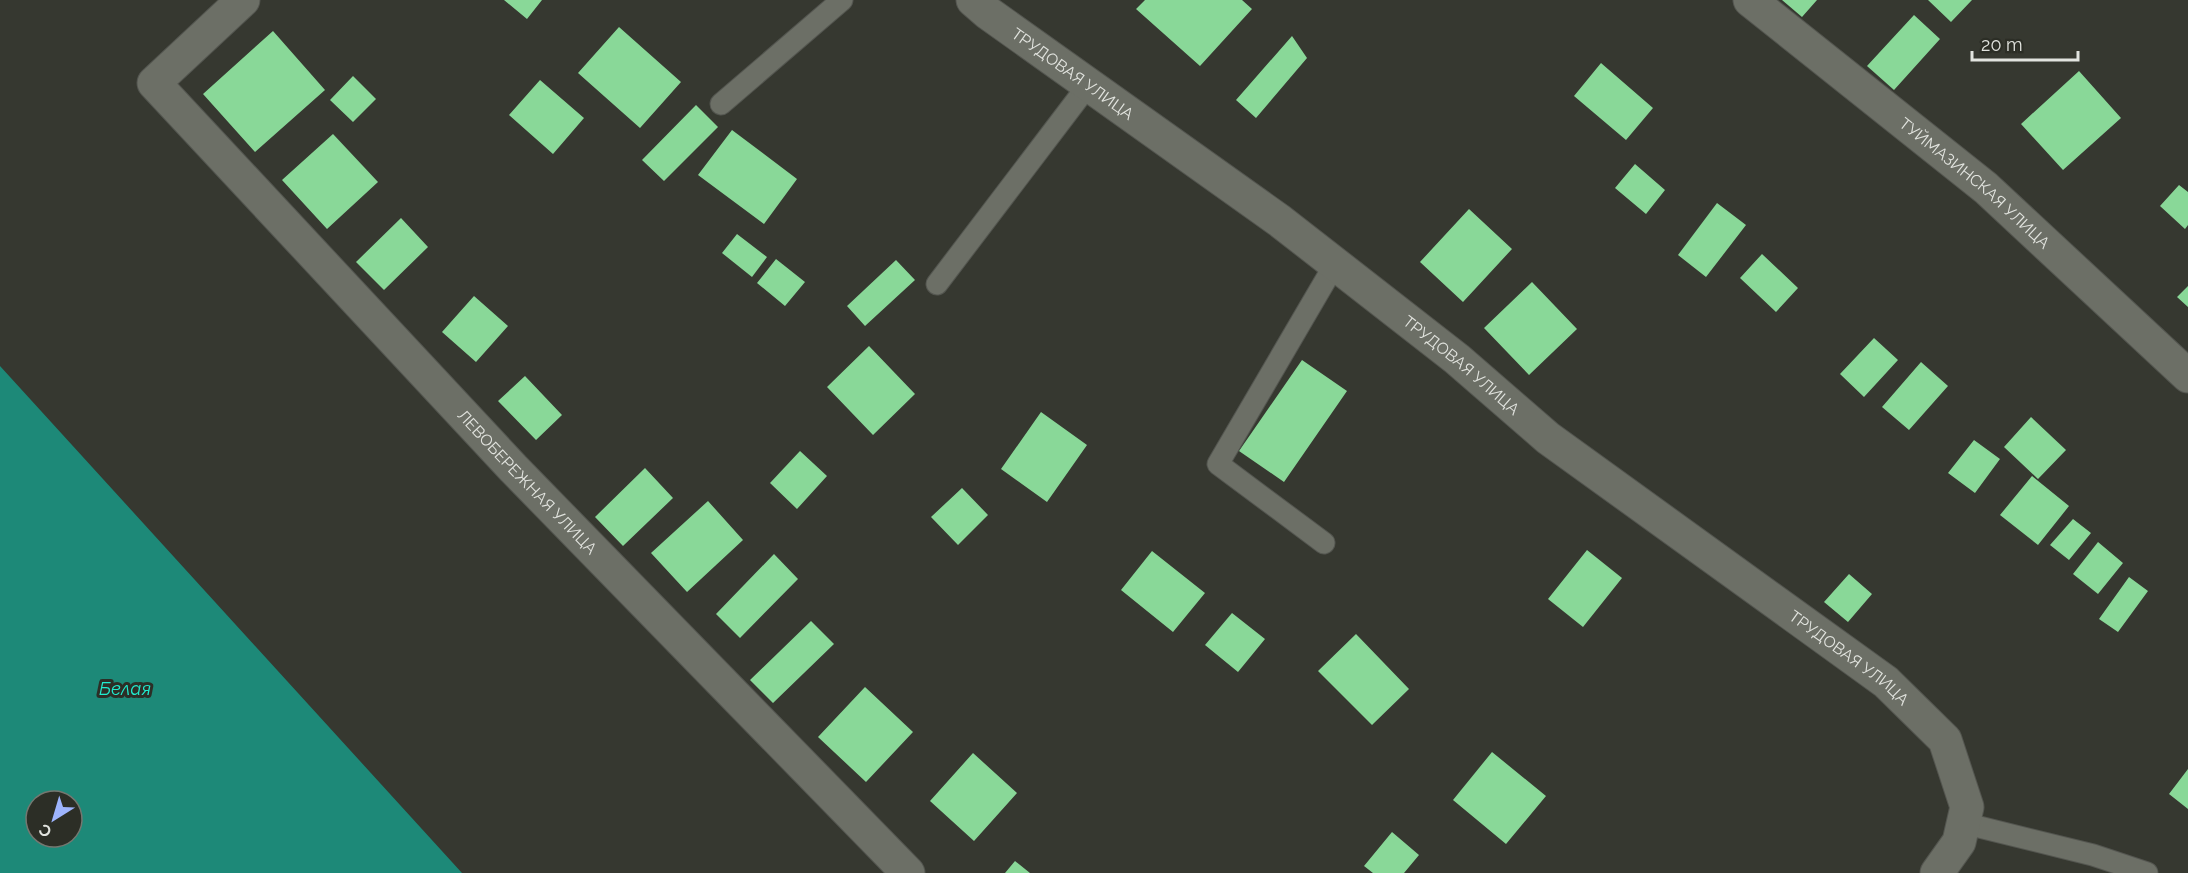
<svg xmlns="http://www.w3.org/2000/svg" width="2188" height="873" font-family="Raleway,sans-serif">
  <rect width="100%" height="100%" fill="#363830"/>
  <!-- water -->
  <path fill="#1d8978" fill-rule="evenodd" d="M0,366L462,873H0ZM36,801H72V837H36Z"/>
  <!-- building -->
  <path fill="#89d898" d="M504,0H542L527,19Z
    M1145,0H1242L1252,9L1200,66L1136,9Z
    M1782,0H1817L1802,17Z
    M1928,0H1972L1951,22Z
    M1914,15L1940,39L1894,90L1867,66Z
    M619,27L681,82L640,128L578,73Z
    M273,31L325,90L255,152L203,94Z
    M1292,36L1307,58L1256,118L1236,100Z
    M1601,63L1653,108L1626,140L1574,96Z
    M2079,71L2121,118L2063,170L2021,124Z
    M353,76L376,99L353,122L330,100Z
    M540,80L584,118L553,154L509,115Z
    M696,105L718,127L664,181L642,160Z
    M732,130L797,179L764,224L698,175Z
    M333,134L378,182L327,229L282,180Z
    M1635,164L1665,190L1646,214L1615,188Z
    M2179,185L2188,192V225L2185,229L2160,206Z
    M1717,203L1746,225L1706,277L1678,255Z
    M1469,209L1512,249L1463,302L1420,262Z
    M401,218L428,247L384,290L356,262Z
    M737,234L767,257L752,277L722,253Z
    M1762,254L1798,288L1776,312L1740,278Z
    M776,259L805,282L785,306L757,283Z
    M896,260L915,280L865,326L847,306Z
    M1532,282L1577,329L1529,375L1484,328Z
    M2188,286V307L2177,297Z
    M474,296L508,326L476,362L442,332Z
    M1874,338L1898,360L1864,397L1840,374Z
    M869,346L915,394L873,435L827,387Z
    M1302,360L1347,391L1284,482L1239,451Z
    M1921,362L1948,386L1909,430L1882,407Z
    M525,376L562,415L536,440L498,401Z
    M1041,412L1087,445L1047,502L1001,469Z
    M2031,417L2066,450L2038,479L2004,447Z
    M1974,440L2000,459L1975,493L1948,473Z
    M800,451L827,476L797,509L770,483Z
    M645,468L673,498L623,546L595,517Z
    M2032,476L2069,506L2038,545L2000,515Z
    M962,488L988,515L958,545L931,517Z
    M708,501L743,540L687,592L651,553Z
    M2073,519L2091,533L2069,560L2050,545Z
    M2098,542L2123,563L2098,594L2073,574Z
    M1587,550L1622,578L1583,627L1548,599Z
    M1152,551L1205,593L1173,632L1121,590Z
    M774,554L798,579L740,638L716,614Z
    M1849,574L1872,594L1848,622L1824,602Z
    M2129,577L2148,591L2118,632L2099,619Z
    M1232,613L1265,639L1238,672L1205,645Z
    M811,621L834,644L773,703L750,680Z
    M1356,634L1409,689L1372,725L1318,671Z
    M865,687L913,732L866,782L818,737Z
    M1492,752L1546,796L1506,844L1453,800Z
    M973,753L1017,793L974,841L930,801Z
    M2188,769V809L2169,794Z
    M1392,832L1419,855L1404,873H1373L1364,866Z
    M1015,861L1030,873H1005Z"/>
  <g fill="none" stroke-linecap="round" stroke-linejoin="round">
    <!-- lane casing -->
    <g stroke="#545650" stroke-width="23">
      <path id="lane" d="M721,104L842,0
        M937,284L1089,84
        M1324,543L1218,464L1335,264
        M1963,823L2093,855L2147,873"/>
    </g>
    <!-- street casing -->
    <g stroke="#545650" stroke-width="35">
      <g id="street">
        <path id="s1" d="M243,0L154,83L513,468L908,873"/>
        <path id="s2" d="M973,0L988,13L1280,221L1457,359L1548,438L1886,682L1945,740L1967,807L1959,842L1937,873"/>
        <path id="s3" d="M1750,0L1986,188L2188,376"/>
      </g>
    </g>
    <!-- lane -->
    <use href="#lane" stroke="#6c6f66" stroke-width="21"/>
    <!-- street -->
    <use href="#street" stroke="#6c6f66" stroke-width="33"/>
  </g>
  <g text-anchor="middle" dominant-baseline="central" stroke-width="6" stroke-linejoin="round" paint-order="stroke">
    <!-- street labels -->
    <g font-size="16" fill="#e2e4df" stroke="#2c2e26">
      <text stroke="none"><textPath href="#s2" startOffset="124">ТРУДОВАЯ УЛИЦА</textPath></text>
      <text stroke="none"><textPath href="#s3" startOffset="290">ТУЙМАЗИНСКАЯ УЛИЦА</textPath></text>
      <text stroke="none"><textPath href="#s2" startOffset="610">ТРУДОВАЯ УЛИЦА</textPath></text>
      <text stroke="none"><textPath href="#s1" startOffset="668">ЛЕВОБЕРЕЖНАЯ УЛИЦА</textPath></text>
      <text stroke="none"><textPath href="#s2" startOffset="1096">ТРУДОВАЯ УЛИЦА</textPath></text>
    </g>
    <!-- water labels -->
    <g font-size="18" font-style="italic" fill="#20eccf" stroke="#2c2e26">
      <text x="125" y="688">Белая</text>
    </g>
  </g>
  <!-- north arrow -->
  <g transform="translate(54 819) rotate(217)"><circle r="28" fill="#2c2e26" stroke="#757770" stroke-width="1.5"/>
  <path d="M0-4.5L10 22L0 15L-10 22Z" fill="#9db4fd"/>
  <text y="-9" font-size="16" font-weight="bold" text-anchor="middle" fill="#e2e4df">С</text>
  </g>
  <!-- scale -->
  <path d="M1972 51v9h106v-9" fill="none" stroke="#e2e4df" stroke-width="3"/>
  <text x="1981" y="51" font-size="18" fill="#e2e4df" stroke="#2c2e26" stroke-width="4.5" paint-order="stroke">20 m</text>
</svg>
